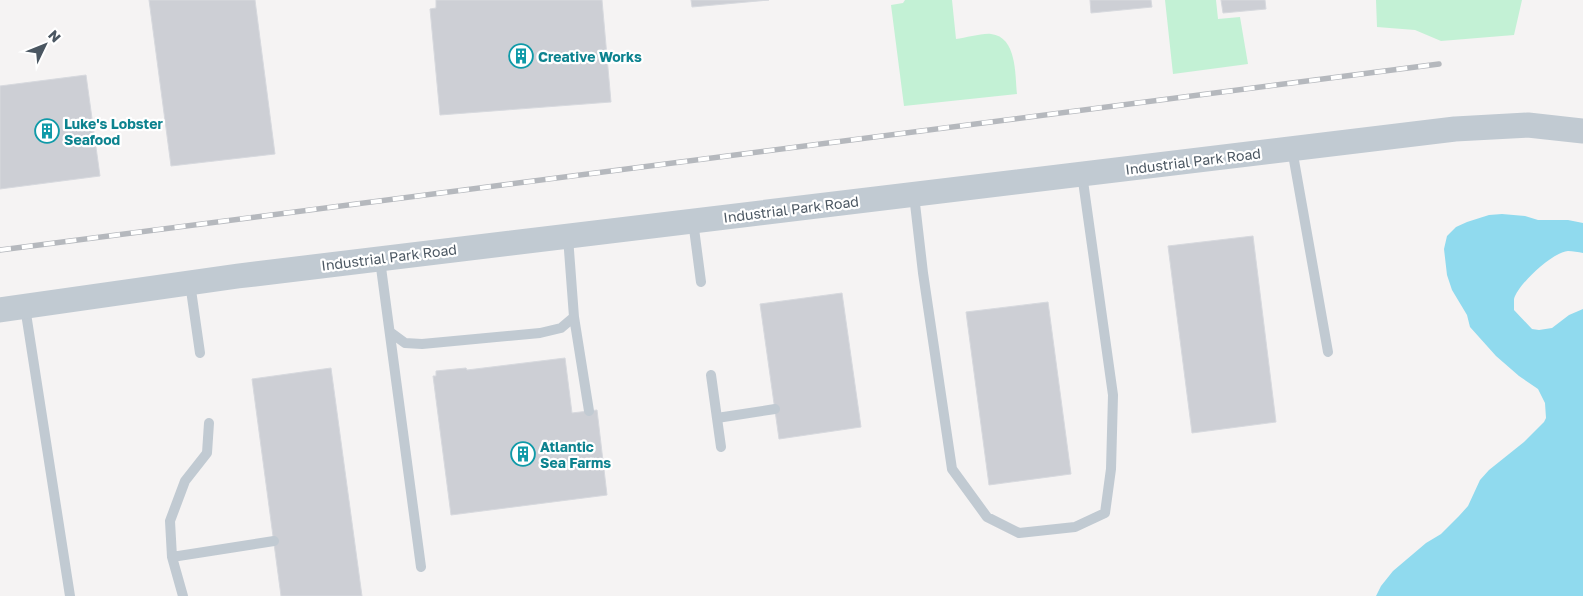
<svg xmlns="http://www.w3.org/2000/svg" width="1583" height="596" font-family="'Golos Text',sans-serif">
  <rect width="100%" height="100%" fill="#f5f3f3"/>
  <!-- green -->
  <path fill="#c3f1d5" d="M905,0H952L956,39C966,38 982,33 991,34C1017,37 1015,74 1017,94L904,106L891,5L903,3Z
    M1165,0H1216L1218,19L1240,17L1248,64L1173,74Z
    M1376,0H1522L1514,35L1441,41L1415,30L1377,27Z"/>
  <!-- water -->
  <path fill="#90daee" d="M1502,214L1525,216L1538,220H1568L1583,223V253C1578,252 1573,251 1568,251C1553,252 1518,284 1514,299C1514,302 1514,307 1514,310L1532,329L1539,330L1552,328L1569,315L1583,309V596H1376L1381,586L1393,571L1426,543L1441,534L1459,516L1468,506L1480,480L1489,470L1524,442L1544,422L1546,418L1545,403L1538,389L1519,376L1496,356L1470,327L1467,315L1452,290L1447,275L1444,249L1447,236L1456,227L1467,222L1489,215Z"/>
  <!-- building -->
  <path fill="#cdcfd5" stroke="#d7d9de" d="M149,0H255L275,154L171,166Z
    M436,0H602L611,102L440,115L430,9L436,8Z
    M691,0H769L692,7Z
    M1090,0H1151L1152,7L1091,13Z
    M1221,0H1265L1266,9L1223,13Z
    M86,75L100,176L0,189V86Z
    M1253,236L1276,422L1192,433L1168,246Z
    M842,293L861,427L779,439L760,304Z
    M1048,302L1071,474L989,485L966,312Z
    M565,358L572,413L597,410L607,495L451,515L433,376H436V371L466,368L467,370Z
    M331,368L362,596H281L252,379Z"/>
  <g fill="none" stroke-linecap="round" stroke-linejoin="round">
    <!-- service -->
    <path stroke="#c1cad2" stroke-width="10" d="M1292,149L1328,352
      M914,195L923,273L952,469L987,517L1019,533L1075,527L1105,513L1111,469L1113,395L1082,174
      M693,221L701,282
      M380,260L421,567
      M190,283L200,353
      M25,307L70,596
      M574,317L589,411
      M390,332L405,343L422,344L540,333L561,328L574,317L568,237
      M711,375L721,447
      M717,418L775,409
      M209,423L207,453L185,481L170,521L172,557L274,541
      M172,557L183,596"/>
    <!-- tertiary -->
    <path stroke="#c1cad2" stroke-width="25" d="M0,310L238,276L1455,129L1528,125L1583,131"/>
    <!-- rail casing -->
    <g stroke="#b5b8bd" stroke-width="5.5">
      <path id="rail" d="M0,250L1439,64"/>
    </g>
    <!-- rail -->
    <use href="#rail" stroke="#fff" stroke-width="4" stroke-dasharray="11" stroke-linecap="butt"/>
  </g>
  <!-- icons -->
  <defs>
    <g id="building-ring" transform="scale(1.25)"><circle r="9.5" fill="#fff" stroke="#0f9aa8" stroke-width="1.5"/><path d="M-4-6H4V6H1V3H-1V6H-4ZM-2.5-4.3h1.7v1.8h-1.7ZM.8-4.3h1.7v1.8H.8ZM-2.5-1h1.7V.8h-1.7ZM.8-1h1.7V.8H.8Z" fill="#0f9aa8"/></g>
  </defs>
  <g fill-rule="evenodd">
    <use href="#building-ring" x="521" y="56"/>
    <use href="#building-ring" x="47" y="131"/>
    <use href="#building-ring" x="523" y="454"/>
  </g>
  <g text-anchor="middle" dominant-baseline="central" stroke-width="4.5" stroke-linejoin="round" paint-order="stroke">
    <!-- culture labels -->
    <g font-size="14" font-weight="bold" fill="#0d838f" stroke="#fff" text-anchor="start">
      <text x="538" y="56">Creative Works</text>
      <text x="64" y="123">Luke's Lobster<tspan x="64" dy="16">Seafood</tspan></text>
      <text x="540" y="446">Atlantic<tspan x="540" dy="16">Sea Farms</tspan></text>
    </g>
    <!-- street labels -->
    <g font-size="14" fill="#4a5661" stroke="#fff">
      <text transform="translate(1193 161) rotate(-7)">Industrial Park Road</text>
      <text transform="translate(791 209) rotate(-7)">Industrial Park Road</text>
      <text transform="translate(389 257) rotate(-7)">Industrial Park Road</text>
    </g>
  </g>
  <!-- north arrow -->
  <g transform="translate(45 45) rotate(47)" stroke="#ffffff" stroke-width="4" paint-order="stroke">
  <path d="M0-4L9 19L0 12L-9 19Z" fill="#4a5661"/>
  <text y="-8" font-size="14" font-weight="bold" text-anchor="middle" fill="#4a5661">N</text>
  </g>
</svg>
